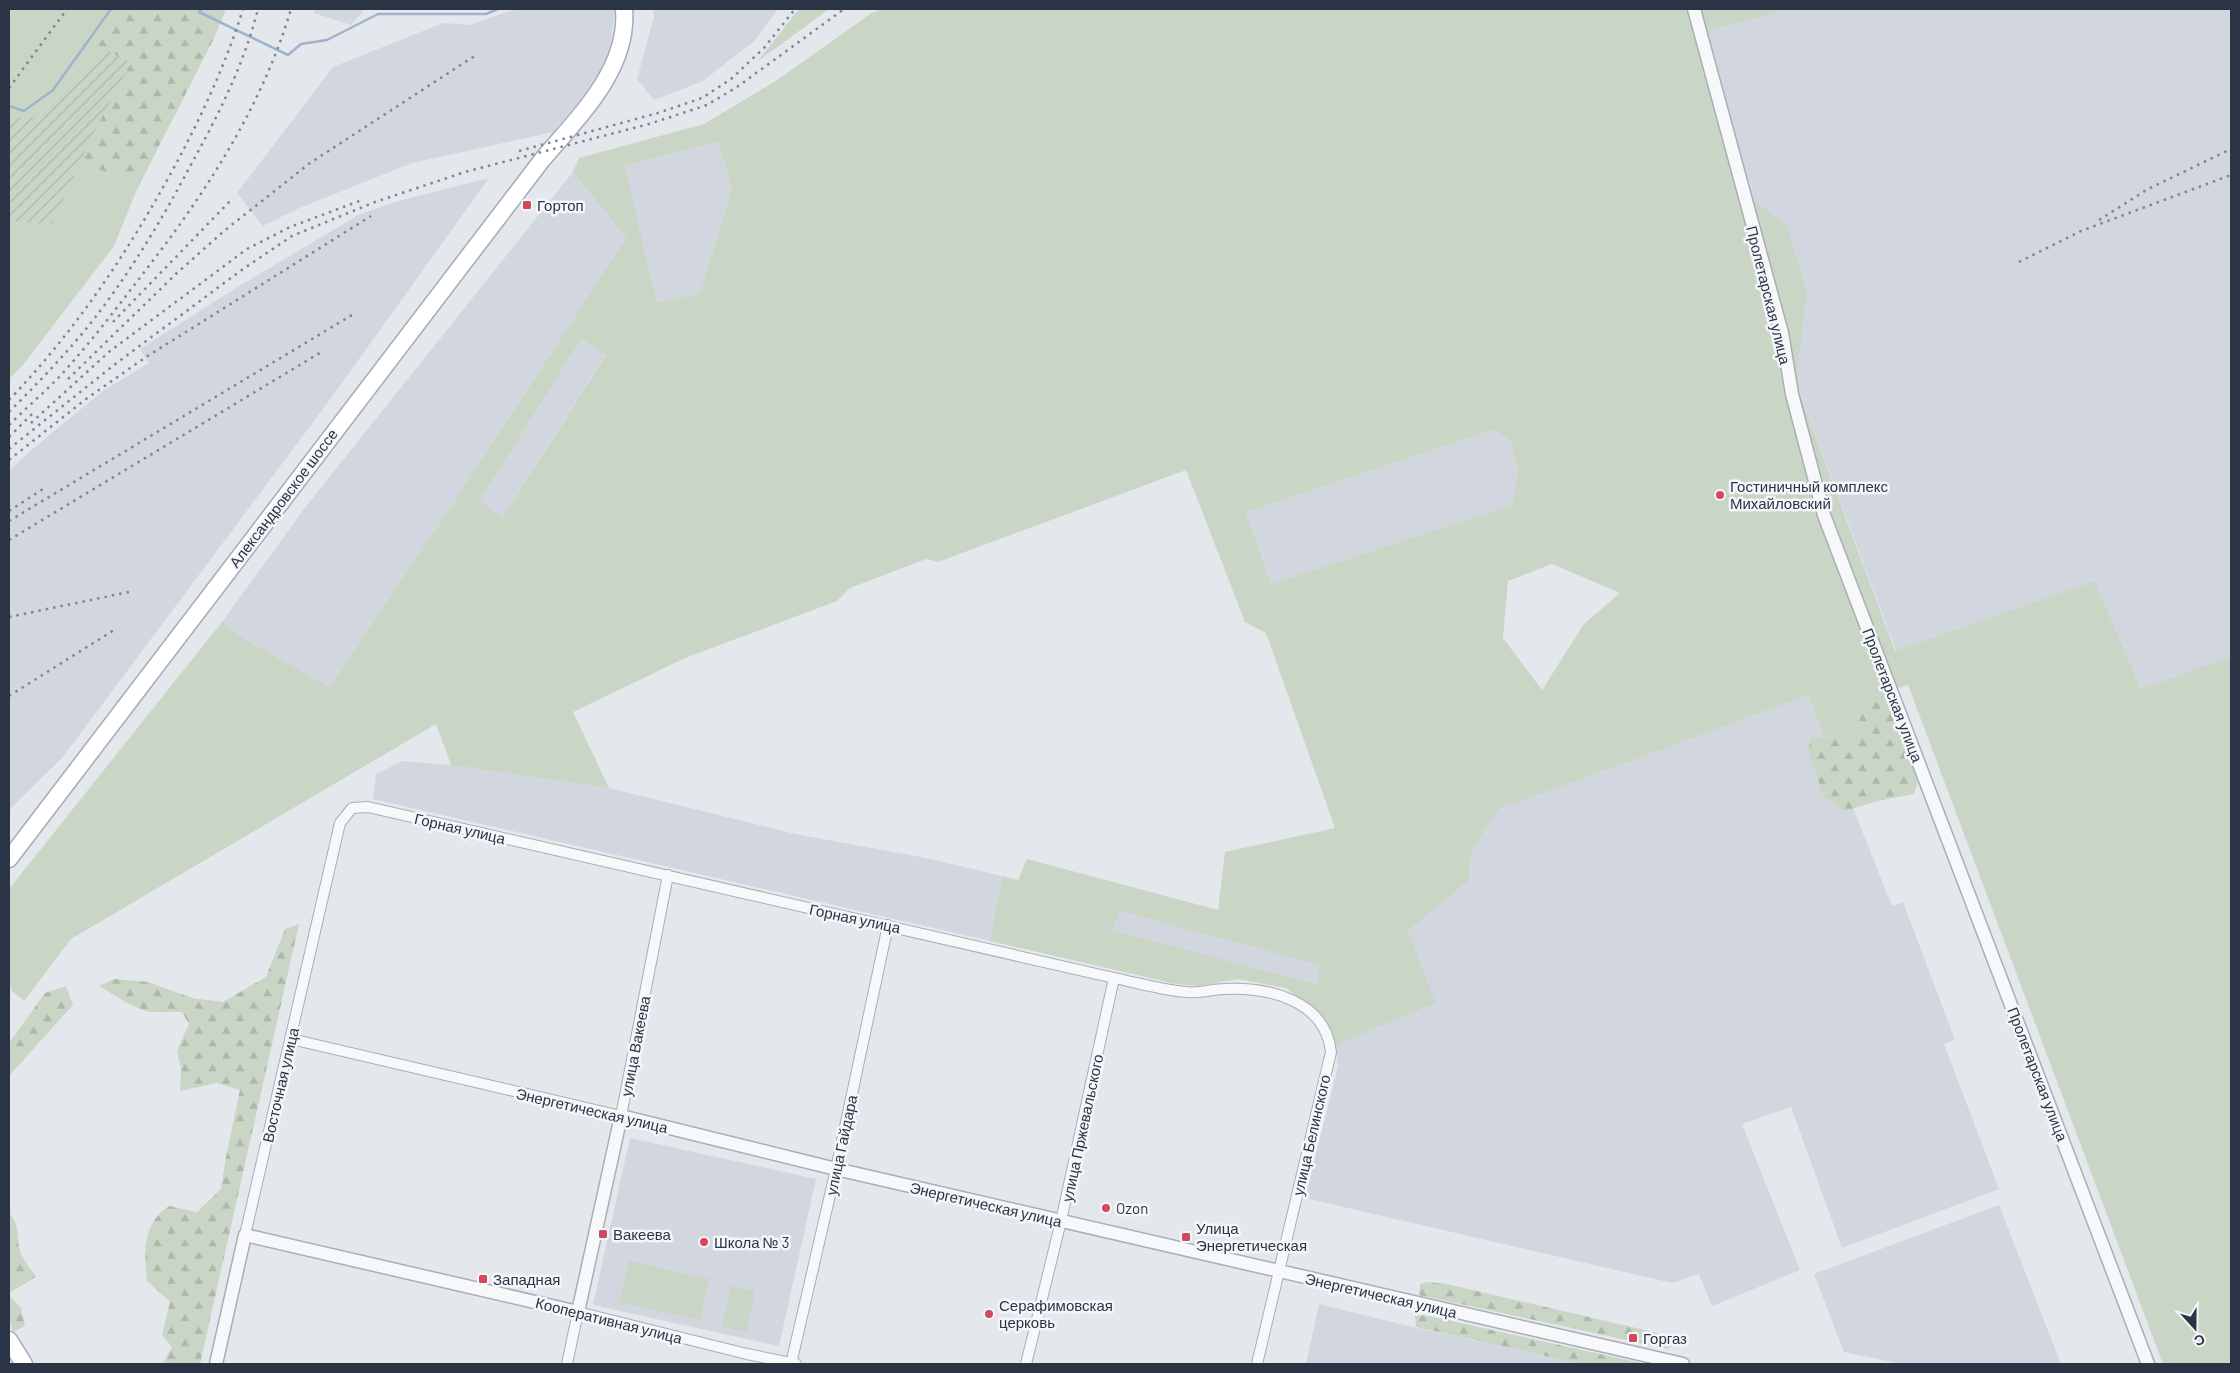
<svg xmlns="http://www.w3.org/2000/svg" width="2240" height="1373" font-family="Barlow,sans-serif">
  <defs>
    <pattern id="forest-firs" width="22" height="20" patternUnits="userSpaceOnUse" patternTransform="scale(1.25)"><rect width="22" height="20" fill="#c9d6c5"/><path d="M5 1l3.5 6h-7zM16 11l3.5 6h-7z" fill="#adb8ab"/></pattern>
    <pattern id="garden-furrows" width="10" height="10" patternUnits="userSpaceOnUse" patternTransform="scale(1.25)"><rect width="10" height="10" fill="#c9d6c5"/><path d="M-1 1l2-2M0 10L10 0M9 11l2-2" fill="none" stroke="#adb8ab"/></pattern>
  </defs>
  <rect width="100%" height="100%" fill="#e4e7ec"/>
  <!-- built -->
  <path fill="#d2d6de" d="M316,9H365L351,25L314,13Z
    M516,9H615L610,49L599,73L575,107L553,132L412,163L297,209L263,226L237,193L333,67L443,23L470,25Z
    M653,9H778L754,41L703,81L654,100L637,79L654,17Z
    M1787,9H2231V656L2141,689L2095,581L1896,651L1796,382L1807,292L1743,192L1697,34Z
    M718,141L732,189L700,293L657,303L625,166Z
    M573,172L626,238L460,493L330,687L246,640L222,622L304,509Z
    M489,178L326,405L62,758L9,810V471L30,451L103,391L149,363L140,349L236,288L360,214L402,200Z
    M581,339L606,354L503,517L478,501Z
    M1492,430L1510,440L1518,471L1514,505L1271,584L1246,512Z
    M1808,695L1892,906L1903,902L1955,1040L1944,1044L1999,1189L1842,1248L1791,1107L1742,1124L1800,1270L1712,1306L1699,1274L1672,1283L1305,1198L1338,1066L1336,1045L1436,1003L1408,931L1469,880L1470,857L1486,827L1499,809L1669,747Z
    M403,761L451,765L609,788L795,834L926,858L1002,876L990,941L373,799L376,774Z
    M1119,910L1321,965L1317,984L1111,930Z
    M630,1138L816,1179L779,1346L593,1305Z
    M1999,1205L2061,1364H1902L1844,1352L1814,1274Z
    M1319,1304L1404,1325L1580,1364H1306Z"/>
  <!-- grass -->
  <path fill="#c9d6c5" fill-rule="evenodd" d="M9,9H226L213,40L138,187L114,246L23,365L9,379V221L52,225L80,73L38,117H9Z
    M799,9H829L757,62Z
    M882,9H1787L1698,34L1743,192L1787,226L1807,292L1796,383L1895,651L2095,581L2141,689L2231,656V1364H2163L1908,685L1865,698L1852,750L1840,735L1825,738L1808,695L1669,747L1499,809L1486,827L1470,857L1469,880L1408,931L1436,1003L1336,1045L1325,1019L1286,988L1238,979L1199,986L1176,984L990,941L1002,876L1018,880L1027,859L1218,910L1225,852L1335,828L1266,633L1245,622L1186,470L938,562L926,559L850,588L837,601L685,658L573,712L609,788L451,765L436,724L71,939L24,1001L11,990L9,977V889L222,622L246,640L330,687L460,493L626,238L573,172L579,158L704,124L774,82L872,13ZM718,141L732,189L700,293L657,303L625,166ZM581,339L606,355L503,517L479,501ZM1492,430L1510,440L1518,471L1513,505L1271,584L1246,512ZM1552,564L1620,593L1584,624L1542,690L1503,638L1508,581ZM1120,911L1320,965L1317,984L1112,930Z
    M629,1261L709,1279L700,1320L619,1302Z
    M731,1286L755,1291L746,1332L722,1327Z"/>
  <!-- forest -->
  <path fill="url(#forest-firs)" d="M116,9H191L187,18L213,40L138,187L81,161L92,136L108,51L92,47Z
    M1886,692L1918,781L1914,794L1878,801L1845,811L1824,798L1808,749L1812,737L1825,738L1840,735L1852,750L1865,698Z
    M299,924L200,1364H163L172,1347L162,1335L170,1302L147,1281C144,1252 142,1224 169,1206L197,1212L221,1189L226,1157L240,1090L217,1083L180,1091L181,1069L177,1051L189,1024L182,1012H148L127,1003L99,986L114,979L148,982L192,998L223,1002L266,977L285,929Z
    M66,986L73,1005L9,1076V1043L45,993Z
    M9,1213C20,1223 16,1236 20,1250C22,1259 31,1269 36,1277L9,1293Z
    M1427,1282L1447,1284L1649,1331L1670,1337L1675,1343L1668,1349L1419,1295L1420,1284Z
    M9,1295L21,1308L25,1326L13,1332L9,1317Z
    M1424,1315L1645,1364H1580L1416,1327L1415,1316Z"/>
  <!-- garden -->
  <path fill="url(#garden-furrows)" d="M108,51L131,63L92,136L52,225L9,221V117H38L80,73Z"/>
  <g fill="none" stroke-linecap="round" stroke-linejoin="round">
    <!-- stream -->
    <path stroke="#9fb4cc" stroke-width="2.5" d="M202,9L199,12L288,55L301,44L327,40L378,14H486L498,9
      M9,106L24,111L53,90L111,9"/>
    <!-- minor casing -->
    <g stroke="#a9aeb7" stroke-width="12">
      <path id="minor" d="M291,1039L621,1116L668,875
        M245,1235L340,823L352,808L368,807L1114,978C1138,983 1162,990 1186,992C1198,994 1212,989 1224,989C1269,987 1325,1000 1331,1052L1257,1364
        M567,1364L578,1312L747,1354L796,1364
        M791,1364L836,1169L888,925
        M1026,1364L1061,1221L1114,978"/>
    </g>
    <!-- tertiary casing -->
    <g stroke="#a9aeb7" stroke-width="15">
      <path id="tertiary" d="M1694,9L1782,333L1792,394L1824,515L2148,1364
        M216,1364L245,1235L578,1312L621,1116L836,1169L1683,1364"/>
    </g>
    <!-- primary casing -->
    <g stroke="#a3abb8" stroke-width="19">
      <path id="primary" d="M9,859L542,160C578,117 629,70 624,9
        M9,1340L24,1364"/>
    </g>
    <!-- minor -->
    <use href="#minor" stroke="#f7f8fa" stroke-width="10"/>
    <!-- tertiary -->
    <use href="#tertiary" stroke="#f7f8fa" stroke-width="12"/>
    <!-- primary -->
    <use href="#primary" stroke="#fff" stroke-width="16"/>
    <!-- rail -->
    <path stroke="#7d8696" stroke-width="2.5" stroke-dasharray="2.5 5" stroke-linecap="butt" d="M9,88L67,9
      M519,151L658,113L702,98L731,79L764,48L795,9
      M2099,220L2148,189L2231,149
      M2019,262L2081,231L2231,175
      M113,322L233,198
      M68,379L177,273L224,231L310,163L476,55
      M9,400C78,328 130,249 177,162C203,113 227,61 243,9
      M9,412C36,385 62,358 86,329C128,277 163,218 194,159C220,112 245,61 258,9
      M31,423L110,351L247,249L290,227L362,200
      M9,425C26,408 45,392 61,375C90,343 116,309 142,275C205,194 262,107 291,9
      M9,437L34,412
      M9,449L114,365L243,269L292,236L375,202L465,172L649,124L707,105L737,87L844,9
      M9,460L86,399L146,357L371,216
      M9,511L43,489
      M9,521L352,315
      M9,540L323,351
      M9,617L129,592
      M9,696L114,630"/>
  </g>
  <!-- markers -->
  <g fill="#d1495b" stroke="#f4f6f9" stroke-width="2">
    <rect x="522" y="200" width="10" height="10" rx="2.5"/>
    <circle cx="1720" cy="495" r="5"/>
    <circle cx="1106" cy="1208" r="5"/>
    <rect x="598" y="1229" width="10" height="10" rx="2.5"/>
    <rect x="1181" y="1232" width="10" height="10" rx="2.5"/>
    <circle cx="704" cy="1242" r="5"/>
    <rect x="478" y="1274" width="10" height="10" rx="2.5"/>
    <circle cx="989" cy="1314" r="5"/>
    <rect x="1628" y="1333" width="10" height="10" rx="2.5"/>
  </g>
  <g text-anchor="middle" dominant-baseline="central" stroke-width="5" stroke-linejoin="round" paint-order="stroke">
    <!-- poi labels -->
    <g font-size="15" fill="#2b3445" stroke="#f4f6f9" text-anchor="start">
      <text x="537" y="205">Гортоп</text>
      <text x="1730" y="486">Гостиничный комплекс<tspan x="1730" dy="17">Михайловский</tspan></text>
      <text x="1116" y="1208">Ozon</text>
      <text x="1196" y="1228">Улица<tspan x="1196" dy="17">Энергетическая</tspan></text>
      <text x="613" y="1234">Вакеева</text>
      <text x="714" y="1242">Школа № 3</text>
      <text x="493" y="1279">Западная</text>
      <text x="999" y="1305">Серафимовская<tspan x="999" dy="17">церковь</tspan></text>
      <text x="1643" y="1338">Горгаз</text>
    </g>
    <!-- street labels -->
    <g font-size="15" fill="#2b3445" stroke="#f4f6f9">
      <text transform="translate(1769 295) rotate(76)">Пролетарская улица</text>
      <text transform="translate(283 498) rotate(-53)">Александровское шоссе</text>
      <text transform="translate(1893 695) rotate(69)">Пролетарская улица</text>
      <text transform="translate(460 828) rotate(13)">Горная улица</text>
      <text transform="translate(855 918) rotate(12)">Горная улица</text>
      <text transform="translate(635 1046) rotate(-79)">улица Вакеева</text>
      <text transform="translate(2038 1074) rotate(69)">Пролетарская улица</text>
      <text transform="translate(280 1085) rotate(-77)">Восточная улица</text>
      <text transform="translate(592 1110) rotate(13)">Энергетическая улица</text>
      <text transform="translate(1082 1128) rotate(-78)">улица Пржевальского</text>
      <text transform="translate(1311 1135) rotate(-77)">улица Белинского</text>
      <text transform="translate(841 1145) rotate(-78)">улица Гайдара</text>
      <text transform="translate(986 1204) rotate(13)">Энергетическая улица</text>
      <text transform="translate(1381 1295) rotate(13)">Энергетическая улица</text>
      <text transform="translate(609 1320) rotate(14)">Кооперативная улица</text>
    </g>
  </g>
  <!-- border -->
  <rect width="2240" height="1373" fill="none" stroke="#2b3445" stroke-width="20"/>
  <!-- north arrow -->
  <g transform="translate(2195 1328) rotate(159)" stroke="#f4f6f9" stroke-width="4" paint-order="stroke">
  <path d="M0-4L9 19L0 12L-9 19Z" fill="#2b3445"/>
  <text y="-8" font-size="14" font-weight="bold" text-anchor="middle" fill="#2b3445">С</text>
  </g>
</svg>
